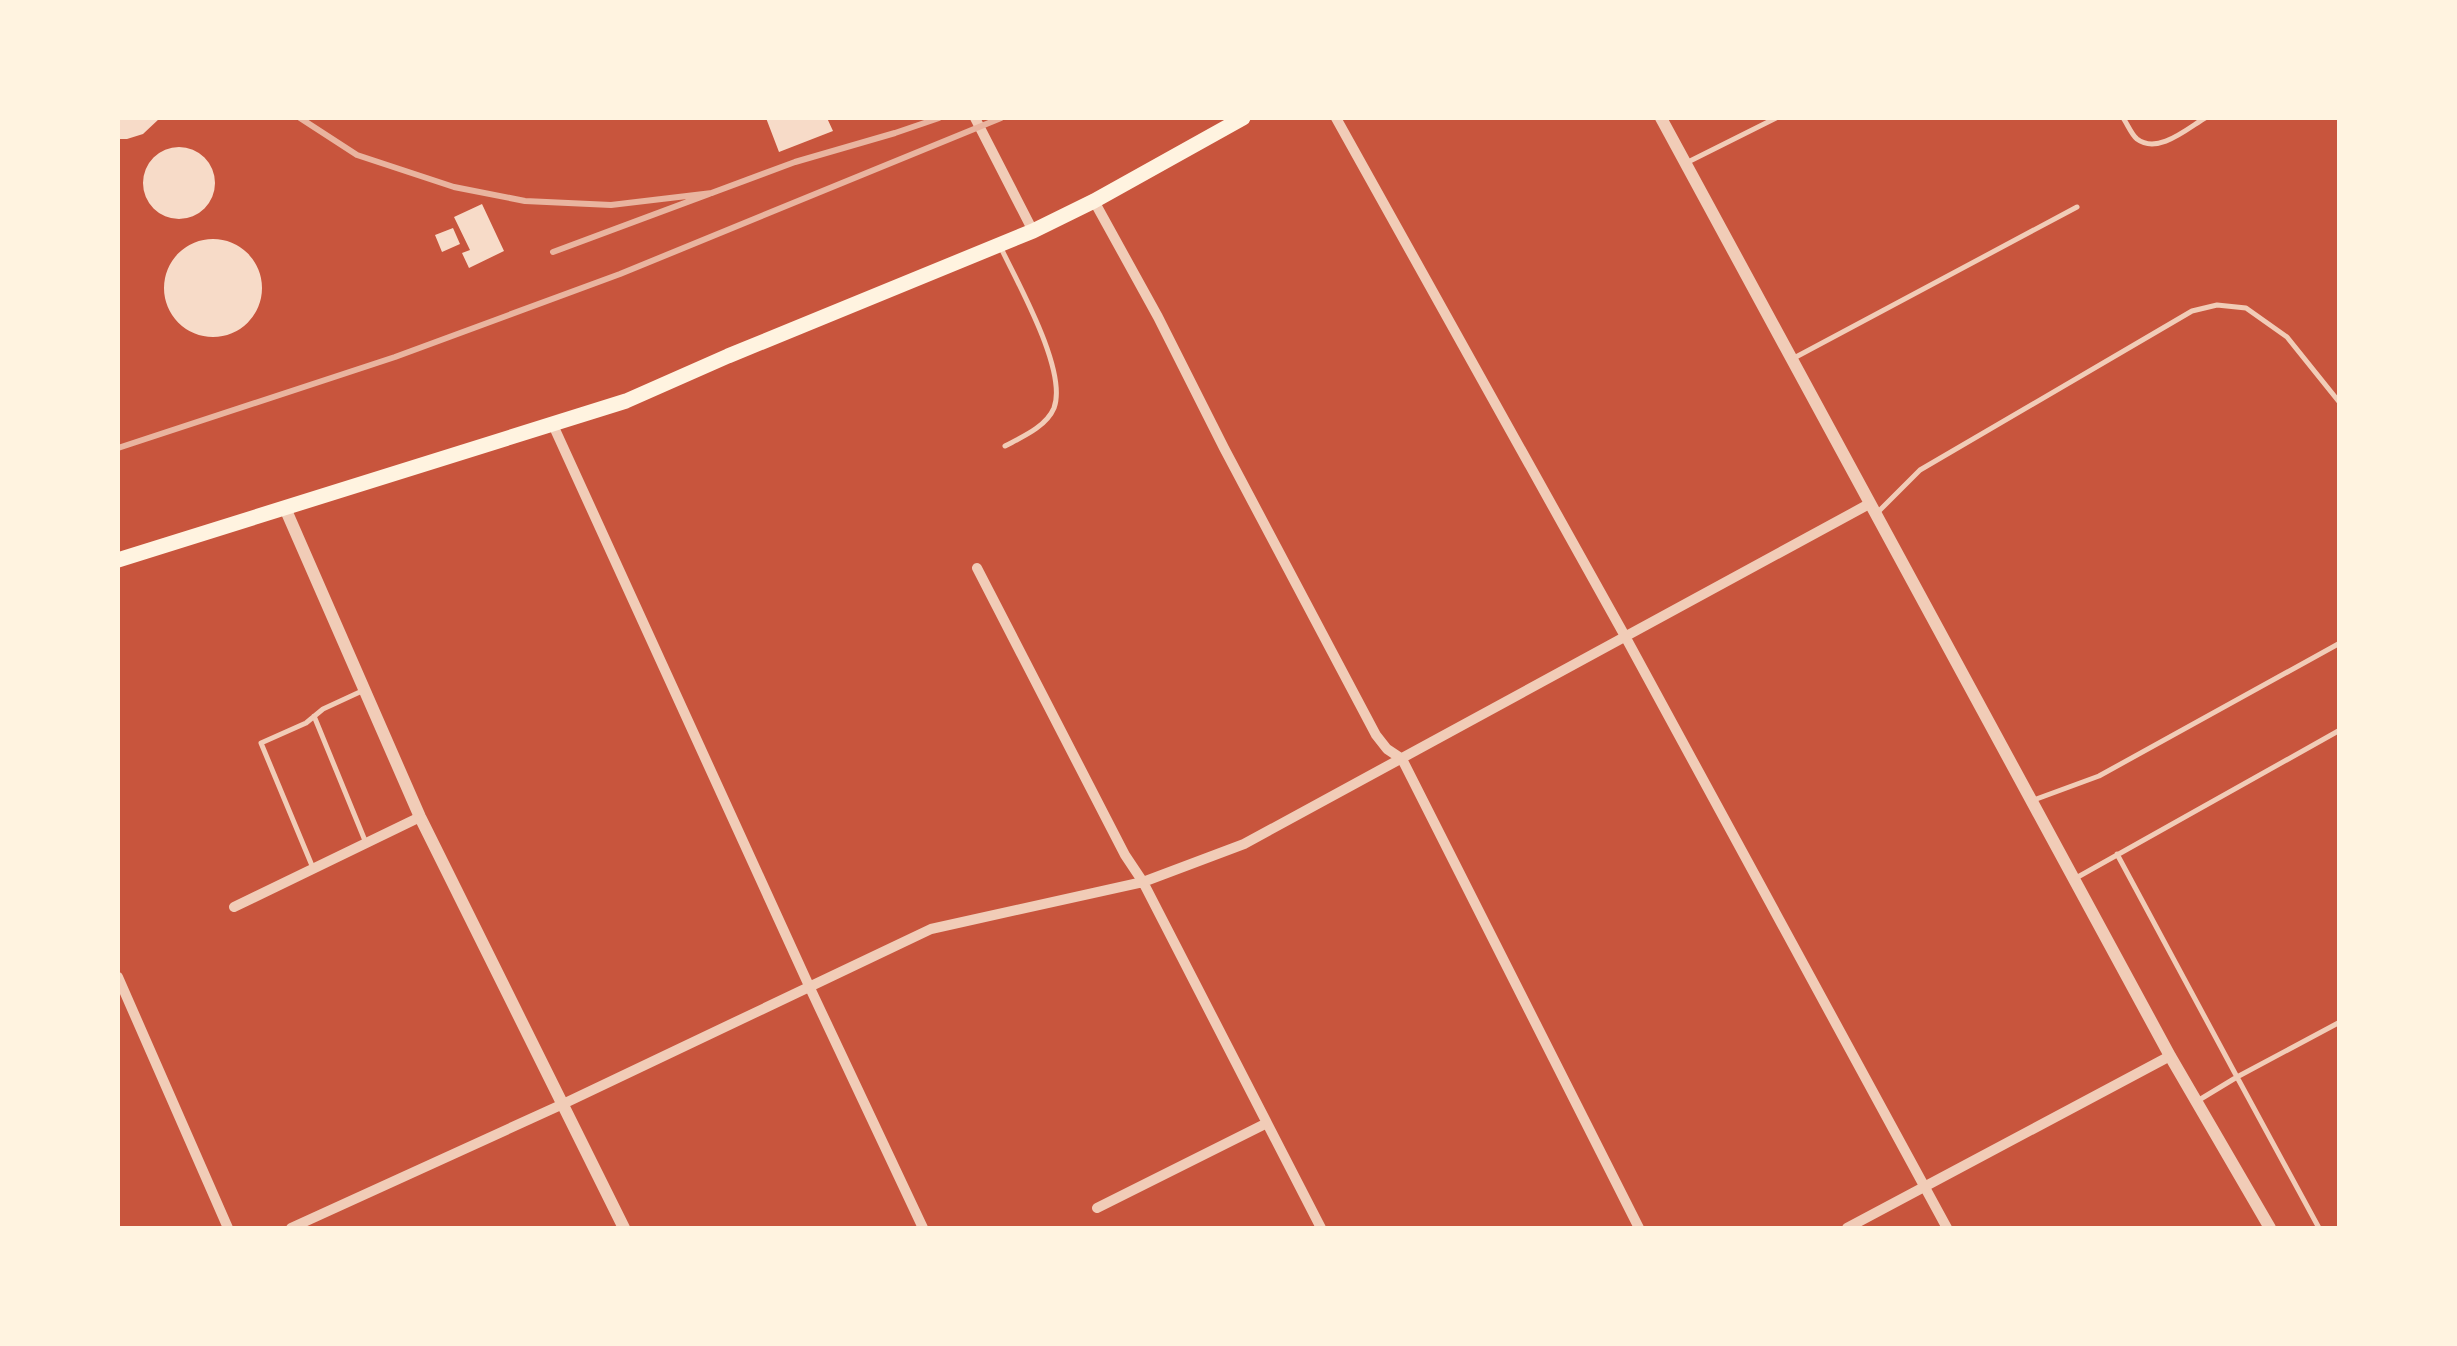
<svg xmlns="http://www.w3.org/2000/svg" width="2457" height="1346" font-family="'Libre Baskerville',serif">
  <rect width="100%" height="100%" fill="#c8553d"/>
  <!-- building -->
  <path fill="#f7dbc8" d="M118,118H160L143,134L127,139H118Z
    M766,118H827L833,131L779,152Z
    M143 183a36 36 0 1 1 72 0a36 36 0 1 1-72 0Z
    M482,204L504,251L469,268L462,253L470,250L454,217Z
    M453,228L460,244L442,252L435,235Z
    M164 288a49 49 0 1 1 98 0a49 49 0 1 1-98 0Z"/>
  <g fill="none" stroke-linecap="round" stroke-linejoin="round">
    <!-- service -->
    <path stroke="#f1ccb7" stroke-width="5" d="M2123,118C2127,123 2131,134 2137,139C2158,155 2188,128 2205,118
      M1688,162L1776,118
      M1000,246C1017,282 1068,371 1054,408C1046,427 1022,437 1005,446
      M1794,358L2077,207
      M1877,513L1920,470L2192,311L2217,305L2246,308L2287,337L2340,403
      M314,716L366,843
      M2031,801L2099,776L2340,643
      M2117,854L2237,1077L2340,1022
      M313,868L261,743L306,723L323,709L362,691
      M2076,878L2340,730
      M2199,1100L2237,1077L2319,1228"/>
    <!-- minor -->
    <path stroke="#f1ccb7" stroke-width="10" d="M975,118L1033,231
      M1336,118L1626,638L1947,1228
      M1094,201L1158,317L1224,448L1376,735L1387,749L1402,759L1639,1228
      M553,425L810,988L923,1228
      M977,568L1125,855L1143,882L1321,1228
      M234,907L420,817
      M118,977L228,1228
      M1097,1208L1267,1123
      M291,1228L563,1104L931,929L1143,882L1244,844L1869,504
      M1847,1228L2170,1056"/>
    <!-- tertiary -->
    <path stroke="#f1ccb7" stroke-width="12" d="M1661,118L2170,1056L2270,1228
      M285,508L420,817L624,1228"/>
    <!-- secondary -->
    <path stroke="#fff3e0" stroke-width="15" d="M118,560L626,401L728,356L1033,231L1094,201L1243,118"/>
    <!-- rail -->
    <path stroke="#e9b49f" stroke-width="6" d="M300,118L357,155L454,187L525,201L611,205L712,193
      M553,252L795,162L895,133L939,118
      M118,448L395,357L620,274L1001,118"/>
  </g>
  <!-- border -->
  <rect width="2457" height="1346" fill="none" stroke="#fff3e0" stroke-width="240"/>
</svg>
